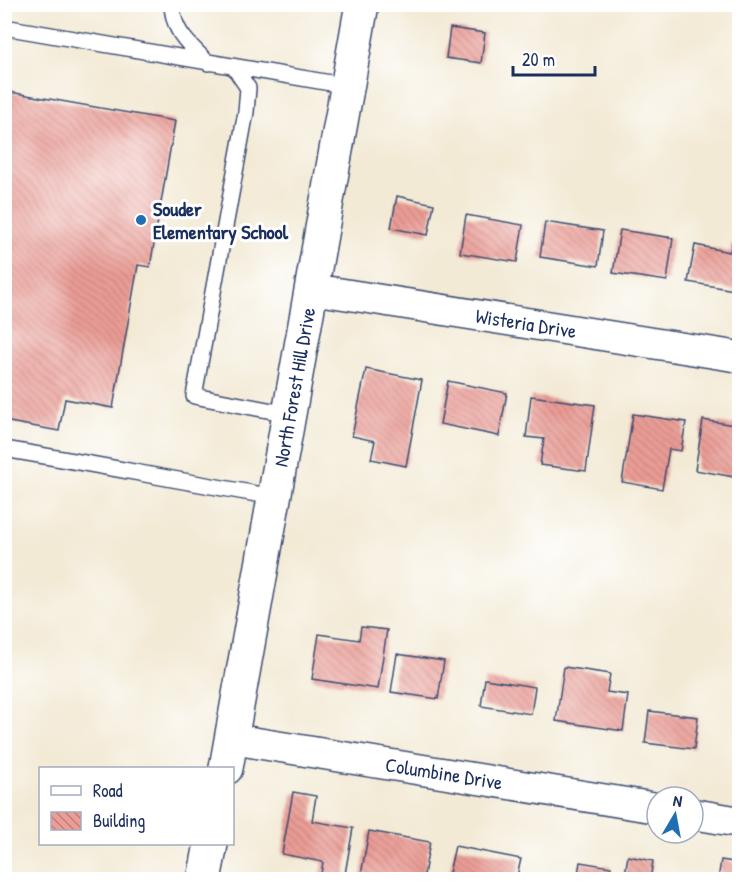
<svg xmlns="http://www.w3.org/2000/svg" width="744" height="884" font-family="'Patrick Hand',sans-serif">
  <defs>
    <pattern id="building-back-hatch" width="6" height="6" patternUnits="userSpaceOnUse" patternTransform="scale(1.5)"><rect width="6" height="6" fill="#ec9d95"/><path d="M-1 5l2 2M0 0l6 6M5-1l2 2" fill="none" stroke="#be807d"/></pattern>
  </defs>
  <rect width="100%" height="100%" fill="#fff"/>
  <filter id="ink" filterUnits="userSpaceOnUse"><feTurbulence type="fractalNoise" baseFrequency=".0167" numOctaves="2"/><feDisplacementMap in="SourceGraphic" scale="12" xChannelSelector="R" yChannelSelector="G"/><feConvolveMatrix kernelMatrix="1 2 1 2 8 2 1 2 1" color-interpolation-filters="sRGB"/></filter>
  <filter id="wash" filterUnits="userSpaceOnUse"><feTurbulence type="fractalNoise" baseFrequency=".008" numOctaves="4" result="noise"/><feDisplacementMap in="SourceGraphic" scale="24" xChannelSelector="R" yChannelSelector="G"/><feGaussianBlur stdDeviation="1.35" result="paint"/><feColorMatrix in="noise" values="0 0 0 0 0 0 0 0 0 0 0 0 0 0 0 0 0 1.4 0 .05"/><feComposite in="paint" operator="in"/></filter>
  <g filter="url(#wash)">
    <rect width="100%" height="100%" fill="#f3ead5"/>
    <g id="blocks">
      <!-- building -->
      <path fill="url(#building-back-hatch)" d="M450,28L485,33L481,63L446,58Z
        M4,91L175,121L150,267L138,265L113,408L65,399L59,431L4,421Z
        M397,196L434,204L428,235L391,228Z
        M466,215L523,225L517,262L460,253Z
        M545,222L603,231L598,266L540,257Z
        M620,230L673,238L667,281L613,273Z
        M732,243L740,244V291L688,282L695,245L730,252Z
        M366,369L422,380L406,466L371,459L375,441L352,436Z
        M448,381L507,393L499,436L440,424Z
        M531,396L595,405L586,471L540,465L544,439L526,437Z
        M633,414L686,422L681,451L669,449L662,489L622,482Z
        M703,420L740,426V478L695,470Z
        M361,627L387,630L378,689L312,679L319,634L359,640Z
        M397,654L444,661L438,699L391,692Z
        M564,667L610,674L607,692L628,695L623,731L556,721Z
        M485,679L535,687L531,714L481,706Z
        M649,711L698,717L694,749L645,743Z
        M293,792L316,796L312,821L353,828L344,880H320L323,862L282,854Z
        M369,831L430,842L423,880H360Z
        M455,846L521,859L516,880H480L449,873Z
        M628,856L653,861L650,880H624Z
        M721,860L740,863V880H718Z
        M580,862L611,867L609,880H577Z"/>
    </g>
  </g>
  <g filter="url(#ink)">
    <use href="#blocks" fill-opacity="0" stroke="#3b4b70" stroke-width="1.5"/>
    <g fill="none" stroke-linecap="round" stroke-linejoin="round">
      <!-- lane casing -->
      <g stroke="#3b4b70" stroke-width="18">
        <path id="lane" d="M172,4C173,33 189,44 208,63
          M4,27L348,86
          M234,67L248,88L246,112L194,396L289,414
          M4,449C95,464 184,482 275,497"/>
      </g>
      <!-- street casing -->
      <g stroke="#3b4b70" stroke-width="33">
        <path id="street" d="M312,289L740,357
          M232,739L657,808
          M693,814L740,822"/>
      </g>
      <!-- secondary casing -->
      <g stroke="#3b4b70" stroke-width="36">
        <path id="secondary" d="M226,768L362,4
          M204,880L211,844"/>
      </g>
      <!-- lane -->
      <use href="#lane" stroke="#fff" stroke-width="15"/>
      <!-- street -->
      <use href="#street" stroke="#fff" stroke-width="30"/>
      <!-- secondary -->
      <use href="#secondary" stroke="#fff" stroke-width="33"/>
    </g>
  </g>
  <!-- markers -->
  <circle fill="#1f6fb2" stroke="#fff" stroke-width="2" cx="141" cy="220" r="6"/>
  <g text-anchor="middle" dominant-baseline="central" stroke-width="6" stroke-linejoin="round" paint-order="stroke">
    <!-- poi labels -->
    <g font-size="20" font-weight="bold" fill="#1b2f5e" stroke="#fff" text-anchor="start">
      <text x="153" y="208">Souder<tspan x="153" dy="23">Elementary School</tspan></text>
    </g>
    <!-- street labels -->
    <g font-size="20" fill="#1b2f5e" stroke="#fff">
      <text transform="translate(526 323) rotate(9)">Wisteria Drive</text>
      <text transform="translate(294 387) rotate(-80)">North Forest Hill Drive</text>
      <text transform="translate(444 773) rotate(9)">Columbine Drive</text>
    </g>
  </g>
  <!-- margin -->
  <rect width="744" height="884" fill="none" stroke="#fff" stroke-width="24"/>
  <!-- legend -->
  <rect x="39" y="767" width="195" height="78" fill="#ffffff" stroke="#a4acbf" stroke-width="1.5"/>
  <rect x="51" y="786" width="30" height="9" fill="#ffffff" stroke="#a4acbf" stroke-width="1.5"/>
  <text x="93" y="797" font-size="18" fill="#1b2f5e">Road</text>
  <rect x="51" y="812" width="30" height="18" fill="url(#building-back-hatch)" stroke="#a4acbf" stroke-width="1.5"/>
  <text x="93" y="827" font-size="18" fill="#1b2f5e">Building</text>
  <!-- north arrow -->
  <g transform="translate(675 815) rotate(10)"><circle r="28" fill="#ffffff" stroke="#a4acbf" stroke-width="1.5"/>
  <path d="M0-4.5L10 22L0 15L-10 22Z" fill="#1f6fb2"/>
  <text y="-9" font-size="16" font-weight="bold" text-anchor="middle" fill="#1b2f5e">N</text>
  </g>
  <!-- scale -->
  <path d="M513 66v9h82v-9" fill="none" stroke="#1b2f5e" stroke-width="3"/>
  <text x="522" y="66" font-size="18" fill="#1b2f5e" stroke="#ffffff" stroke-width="4.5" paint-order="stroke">20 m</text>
</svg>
